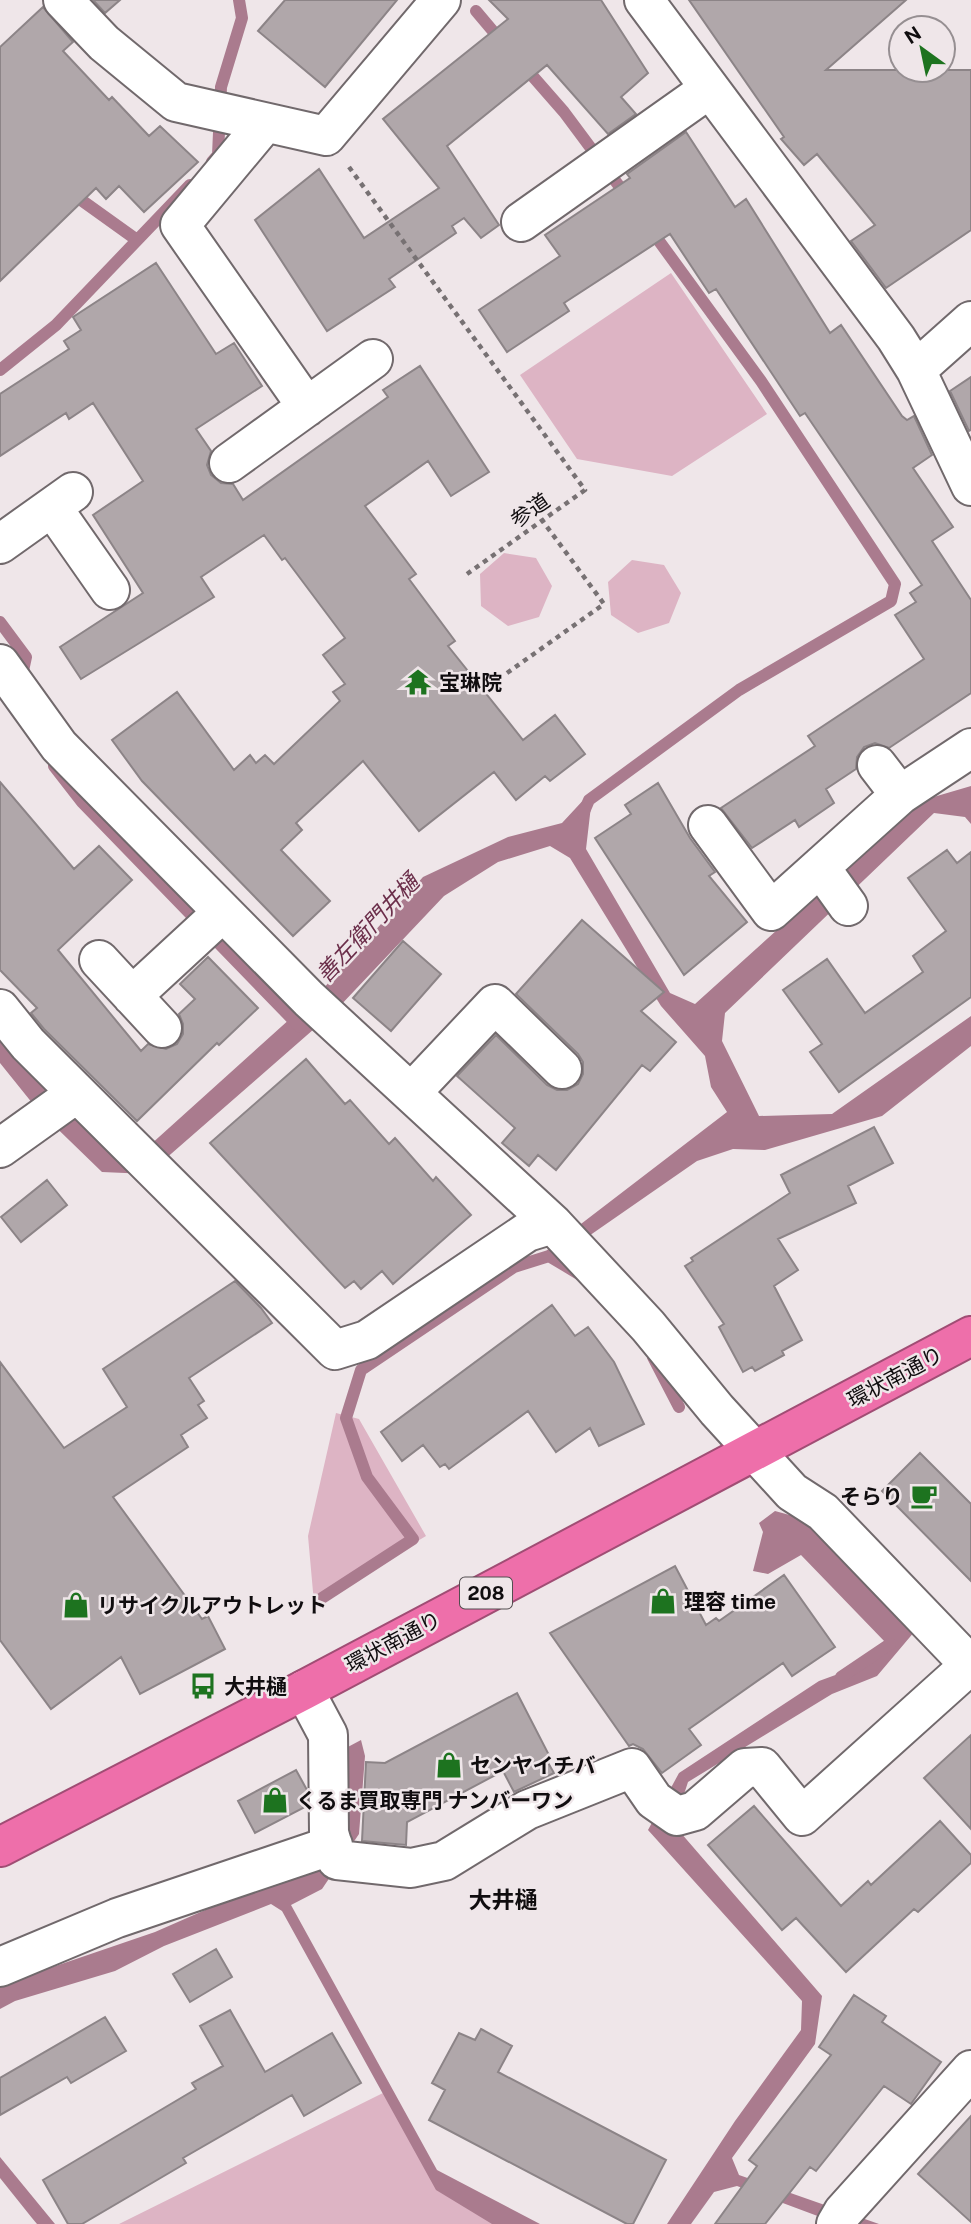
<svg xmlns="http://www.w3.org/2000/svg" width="971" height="2224" font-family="'Public Sans','Noto Sans JP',sans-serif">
  <rect width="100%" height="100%" fill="#efe6e9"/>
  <!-- green -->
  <path fill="#ddb4c4" d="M671,273L767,414L672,476L577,459L520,375Z
    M504,553L536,558L552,586L539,617L508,626L481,606L480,574Z
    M632,560L664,565L681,593L669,623L638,633L611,615L608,582Z
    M336,1413L359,1419L426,1536L314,1603L308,1536Z
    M387,2091L437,2179L514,2224H119Z"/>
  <!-- water -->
  <path fill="#aa7b8e" d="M971,786V824L965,817L934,813L725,1013L722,1041L759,1116L832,1114L971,1016V1046L882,1116L765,1150L733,1149L697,1161L586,1238L577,1227L727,1112L711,1087L705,1056L661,1006L570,858L550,846L498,862L444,896L338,1008L148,1174L102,1172L37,1109L0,1063V1033L44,1088L115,1156L149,1146L322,990L423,877L508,837L562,823L588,795L591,806L586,849L670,993L695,1004L920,801Z
    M775,1511L815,1522L915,1631L877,1676L832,1694L688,1782L674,1825L822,1996L815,2044L732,2158L739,2175L879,2224H839L737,2186L714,2192L691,2224H667L735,2121L801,2030L802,2001L648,1830L679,1773L819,1681L871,1662L886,1643L801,1555L768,1574L753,1571L763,1532L759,1523Z
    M361,1740L365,1756L359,1834L322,1889L291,1905L437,2170L540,2224H492L436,2190L282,1911L271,1904L164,1946L115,1971L15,2001L0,2009V1985L155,1932L258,1887L313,1873L341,1834L346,1748Z
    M0,2157L55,2224H37L32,2218L0,2178Z"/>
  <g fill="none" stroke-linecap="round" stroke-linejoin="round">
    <!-- stream -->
    <path stroke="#aa7b8e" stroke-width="12" d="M476,11L503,43
      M522,64L564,112L628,198
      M212,162L218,155L221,87L242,18L239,0
      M70,192L137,240
      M0,370L56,325L190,185
      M0,622L26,657L21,680
      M54,766L82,802L300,1027
      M583,814L589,800L739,690L891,601L895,584L761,381L651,230
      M549,1256L579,1274
      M653,1357L679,1407
      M322,1598L413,1539L367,1477L346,1418L361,1370L514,1267L549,1256L567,1244
      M841,1677L890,1644"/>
  </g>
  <!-- building -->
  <path fill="#b0a7aa" stroke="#8c8487" stroke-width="2" d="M93,0H120L105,13Z
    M285,0H397L325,87L258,31Z
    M489,0H601L648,73L621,97L636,114L608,134L547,65L447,146L499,225L481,238L464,218L452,226L456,233L389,279L395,287L327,331L255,220L319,169L364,238L439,188L383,119L508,19Z
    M689,0H906L826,70H971V230L886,288L851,241L875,225L817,154L804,165L781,139L784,137Z
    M43,7L73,42L63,51L109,100L112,97L149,136L160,126L198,162L144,212L119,186L106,199L96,188L0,281V47Z
    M686,132L735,207L746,199L830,333L841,325L902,416L907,420L914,416L932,455L913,468L953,527L932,541L971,600V693L889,748L875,743L864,747L857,757L856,769L826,789L834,803L799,827L795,820L752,848L721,808L815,746L808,736L924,659L895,615L916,602L910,593L922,585L805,413L800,416L716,289L709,293L670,234L564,303L569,311L507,352L479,310L560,256L545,235L630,178L627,174Z
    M156,263L216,354L234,343L262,386L196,429L211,451L207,465L211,475L221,483L233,484L243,500L388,397L383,390L420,366L489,472L451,496L428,461L365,506L416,574L409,579L455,641L448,646L523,740L555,715L585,754L550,781L545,776L516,800L494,772L419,831L363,761L296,823L302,830L281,850L330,901L293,936L142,781L112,740L177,692L234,770L250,755L256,763L265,755L274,764L340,701L333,692L345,684L323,655L345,638L285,558L282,560L264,535L201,577L214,597L81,679L60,647L143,593L93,515L143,481L93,403L69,419L66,413L0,456V394L69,349L64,341L81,330L73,317Z
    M971,377V430L969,431L950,391Z
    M0,782L74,869L99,846L132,880L58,950L141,1051L148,1044L166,1049L177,1044L183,1034V1024L179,1014L195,999L180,984L208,957L258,1008L219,1045L217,1043L137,1121L44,1029L31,1013L37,1008L0,970Z
    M658,783L690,838L715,872L709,876L747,922L684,975L595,838L631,814L625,805Z
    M947,850L957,863L971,852V997L839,1092L810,1052L822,1044L783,990L827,959L865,1013L923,972L913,956L946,931L908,878Z
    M582,920L664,992L641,1011L676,1042L650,1071L642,1065L556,1170L538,1155L529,1166L502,1143L515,1128L457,1076L496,1035L547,1085L557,1090H567L578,1084L583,1074V1062L578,1054L516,994Z
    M403,941L441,974L391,1031L353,998Z
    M306,1059L345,1104L350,1100L389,1144L395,1138L433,1181L436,1177L471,1215L393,1284L382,1271L361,1289L354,1281L345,1288L210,1143Z
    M874,1127L893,1163L848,1186L856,1203L778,1239L798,1270L774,1286L802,1340L782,1351L784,1355L755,1371L752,1367L743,1372L719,1327L724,1324L685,1266L693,1261L691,1258L790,1193L781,1175Z
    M47,1180L67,1205L21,1242L1,1217Z
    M235,1281L261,1308L272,1323L189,1378L204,1401L198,1405L207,1418L181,1435L188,1447L113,1497L202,1619L208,1616L225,1649L140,1694L121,1657L51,1709L0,1640V1362L64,1448L127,1407L103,1369Z
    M552,1305L575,1336L588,1327L614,1362L644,1424L599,1446L590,1428L556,1452L528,1411L449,1469L445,1464L440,1467L423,1445L402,1461L381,1432Z
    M920,1453L971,1504V1581L882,1491Z
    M675,1566L706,1625L716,1618L719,1621L784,1575L835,1647L792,1676L783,1663L689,1729L701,1745L662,1773L643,1749L633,1744L629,1746L550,1633Z
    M517,1693L551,1759L547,1761L554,1773L514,1792L503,1771L407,1822L406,1845L362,1841L366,1762L385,1763Z
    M971,1735V1829L924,1778Z
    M296,1770L307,1790V1806L255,1833L238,1801Z
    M754,1806L841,1906L868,1881L871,1885L940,1821L971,1855V1863L918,1912L914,1909L846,1972L796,1918L782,1930L708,1845Z
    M216,1949L232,1977L190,2002L173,1974Z
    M854,1995L886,2016L882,2022L941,2062L911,2104L884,2086L816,2171L810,2167L765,2224H715L757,2166L749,2160L831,2055L819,2047Z
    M230,2010L265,2072L332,2033L361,2083L304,2116L292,2095L183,2158L186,2163L82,2224H68L43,2180L196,2089L192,2083L223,2066L200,2026Z
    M105,2017L126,2051L71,2083L67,2077L0,2115V2078Z
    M481,2029L512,2046L498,2072L666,2160L633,2224H627L429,2120L445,2090L432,2083L459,2033L475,2040Z
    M971,2116V2222L918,2174Z"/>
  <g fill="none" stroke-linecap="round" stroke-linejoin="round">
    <!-- minor casing -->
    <g stroke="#71696c" stroke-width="42">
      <path id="minor" d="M63,0L104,43L176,102L326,136L441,0
        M644,0L896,338L916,370L971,486
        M265,123L180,225L307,407
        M521,222L709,89
        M916,370L971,321
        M229,463L373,359
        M52,507L110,590
        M0,544L73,492
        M0,664L59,746L309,999L553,1224L648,1326L717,1410L792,1492L823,1512L971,1666
        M877,765L900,795
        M708,825L771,911L900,795L971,748
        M820,867L848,906
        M99,960L162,1028
        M132,996L223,912
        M0,1009L28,1044L335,1350L367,1340L527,1232L553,1224
        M411,1093L495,1004L562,1069
        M0,1148L77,1093
        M304,1690L328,1735L329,1833L337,1860L411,1868L444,1861L527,1810L632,1768L654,1800L677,1816L695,1811L745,1768L762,1767L802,1816L970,1665
        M0,1967L117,1918L333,1845
        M836,2224L843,2212L971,2070"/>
    </g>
    <!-- highway casing -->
    <g stroke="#a04d74" stroke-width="42">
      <path id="highway" d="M0,1847L304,1690L971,1336"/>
    </g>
    <!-- path -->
    <path stroke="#777173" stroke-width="4.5" stroke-dasharray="5 5" stroke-linecap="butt" d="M349,167L585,490L467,574
      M507,673L604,604L542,520"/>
    <!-- minor -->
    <use href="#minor" stroke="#fff" stroke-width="38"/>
    <!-- highway -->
    <use href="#highway" stroke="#ee6faa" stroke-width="38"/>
  </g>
  <!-- icons -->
  <defs>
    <g id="temple-bare" transform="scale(2.1)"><path d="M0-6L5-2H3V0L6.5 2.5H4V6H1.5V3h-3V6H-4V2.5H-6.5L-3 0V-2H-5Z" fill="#1d731f" stroke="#efe6e9" stroke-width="2.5" paint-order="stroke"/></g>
    <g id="cafe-bare" transform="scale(2.1)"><path d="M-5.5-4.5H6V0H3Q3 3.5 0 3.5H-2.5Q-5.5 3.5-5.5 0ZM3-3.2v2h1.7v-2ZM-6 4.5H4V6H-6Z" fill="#1d731f" stroke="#efe6e9" stroke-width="2.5" paint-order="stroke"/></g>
    <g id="shop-bare" transform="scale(2.1)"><path d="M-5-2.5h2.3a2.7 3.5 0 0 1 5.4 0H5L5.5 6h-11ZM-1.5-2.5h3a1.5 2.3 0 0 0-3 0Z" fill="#1d731f" stroke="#efe6e9" stroke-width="2.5" paint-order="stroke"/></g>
    <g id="bus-bare" transform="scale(2.1)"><path d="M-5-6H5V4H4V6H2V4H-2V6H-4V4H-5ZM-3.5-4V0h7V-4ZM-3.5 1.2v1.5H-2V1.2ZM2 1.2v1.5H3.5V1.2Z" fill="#1d731f" stroke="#efe6e9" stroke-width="2.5" paint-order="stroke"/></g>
  </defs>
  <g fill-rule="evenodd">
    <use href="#temple-bare" x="418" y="682"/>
    <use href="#cafe-bare" x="924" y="1496"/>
    <use href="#shop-bare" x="663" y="1601"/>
    <use href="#shop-bare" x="76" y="1605"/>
    <use href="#bus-bare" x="203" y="1686"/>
    <use href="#shop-bare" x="449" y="1765"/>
    <use href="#shop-bare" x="275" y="1800"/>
  </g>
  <g text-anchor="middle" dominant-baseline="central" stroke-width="5" stroke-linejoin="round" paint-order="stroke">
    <!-- shield labels -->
    <rect fill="#efe6e9" stroke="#534e50" stroke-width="2" x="460" y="1577.5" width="52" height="31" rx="5"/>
    <g font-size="19" font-weight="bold" fill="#100d0f">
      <text x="486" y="1593">208</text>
    </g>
    <!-- street labels -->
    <g font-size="21" fill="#100d0f" stroke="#efe6e9">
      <text transform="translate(530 510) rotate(-35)">参道</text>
      <text transform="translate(895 1377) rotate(-28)">環状南通り</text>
      <text transform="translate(393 1642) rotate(-28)">環状南通り</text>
    </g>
    <!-- poi labels -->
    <g font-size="21" font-weight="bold" fill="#100d0f" stroke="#efe6e9" text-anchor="start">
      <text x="439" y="682">宝琳院</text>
      <text x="903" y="1496" text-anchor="end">そらり</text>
      <text x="684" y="1601">理容 time</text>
      <text x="97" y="1605">リサイクルアウトレット</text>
      <text x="224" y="1686">大井樋</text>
      <text x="470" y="1765">センヤイチバ</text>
      <text x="296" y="1800">くるま買取専門 ナンバーワン</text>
    </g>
    <!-- water labels -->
    <g font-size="23" font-style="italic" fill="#6b2e4a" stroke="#efe6e9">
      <text transform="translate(367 928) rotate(-47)">善左衛門井樋</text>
    </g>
    <!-- neighbourhood labels -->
    <g font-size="23" font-weight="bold" fill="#100d0f" stroke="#efe6e9">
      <text x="503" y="1899">大井樋</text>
    </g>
  </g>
  <!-- north arrow -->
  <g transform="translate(922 49) rotate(327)"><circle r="33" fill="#efe6e9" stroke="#968f92" stroke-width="2"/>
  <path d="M0-5L12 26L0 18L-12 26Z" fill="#1d731f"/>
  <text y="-10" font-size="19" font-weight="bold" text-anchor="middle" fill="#100d0f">N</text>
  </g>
</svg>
